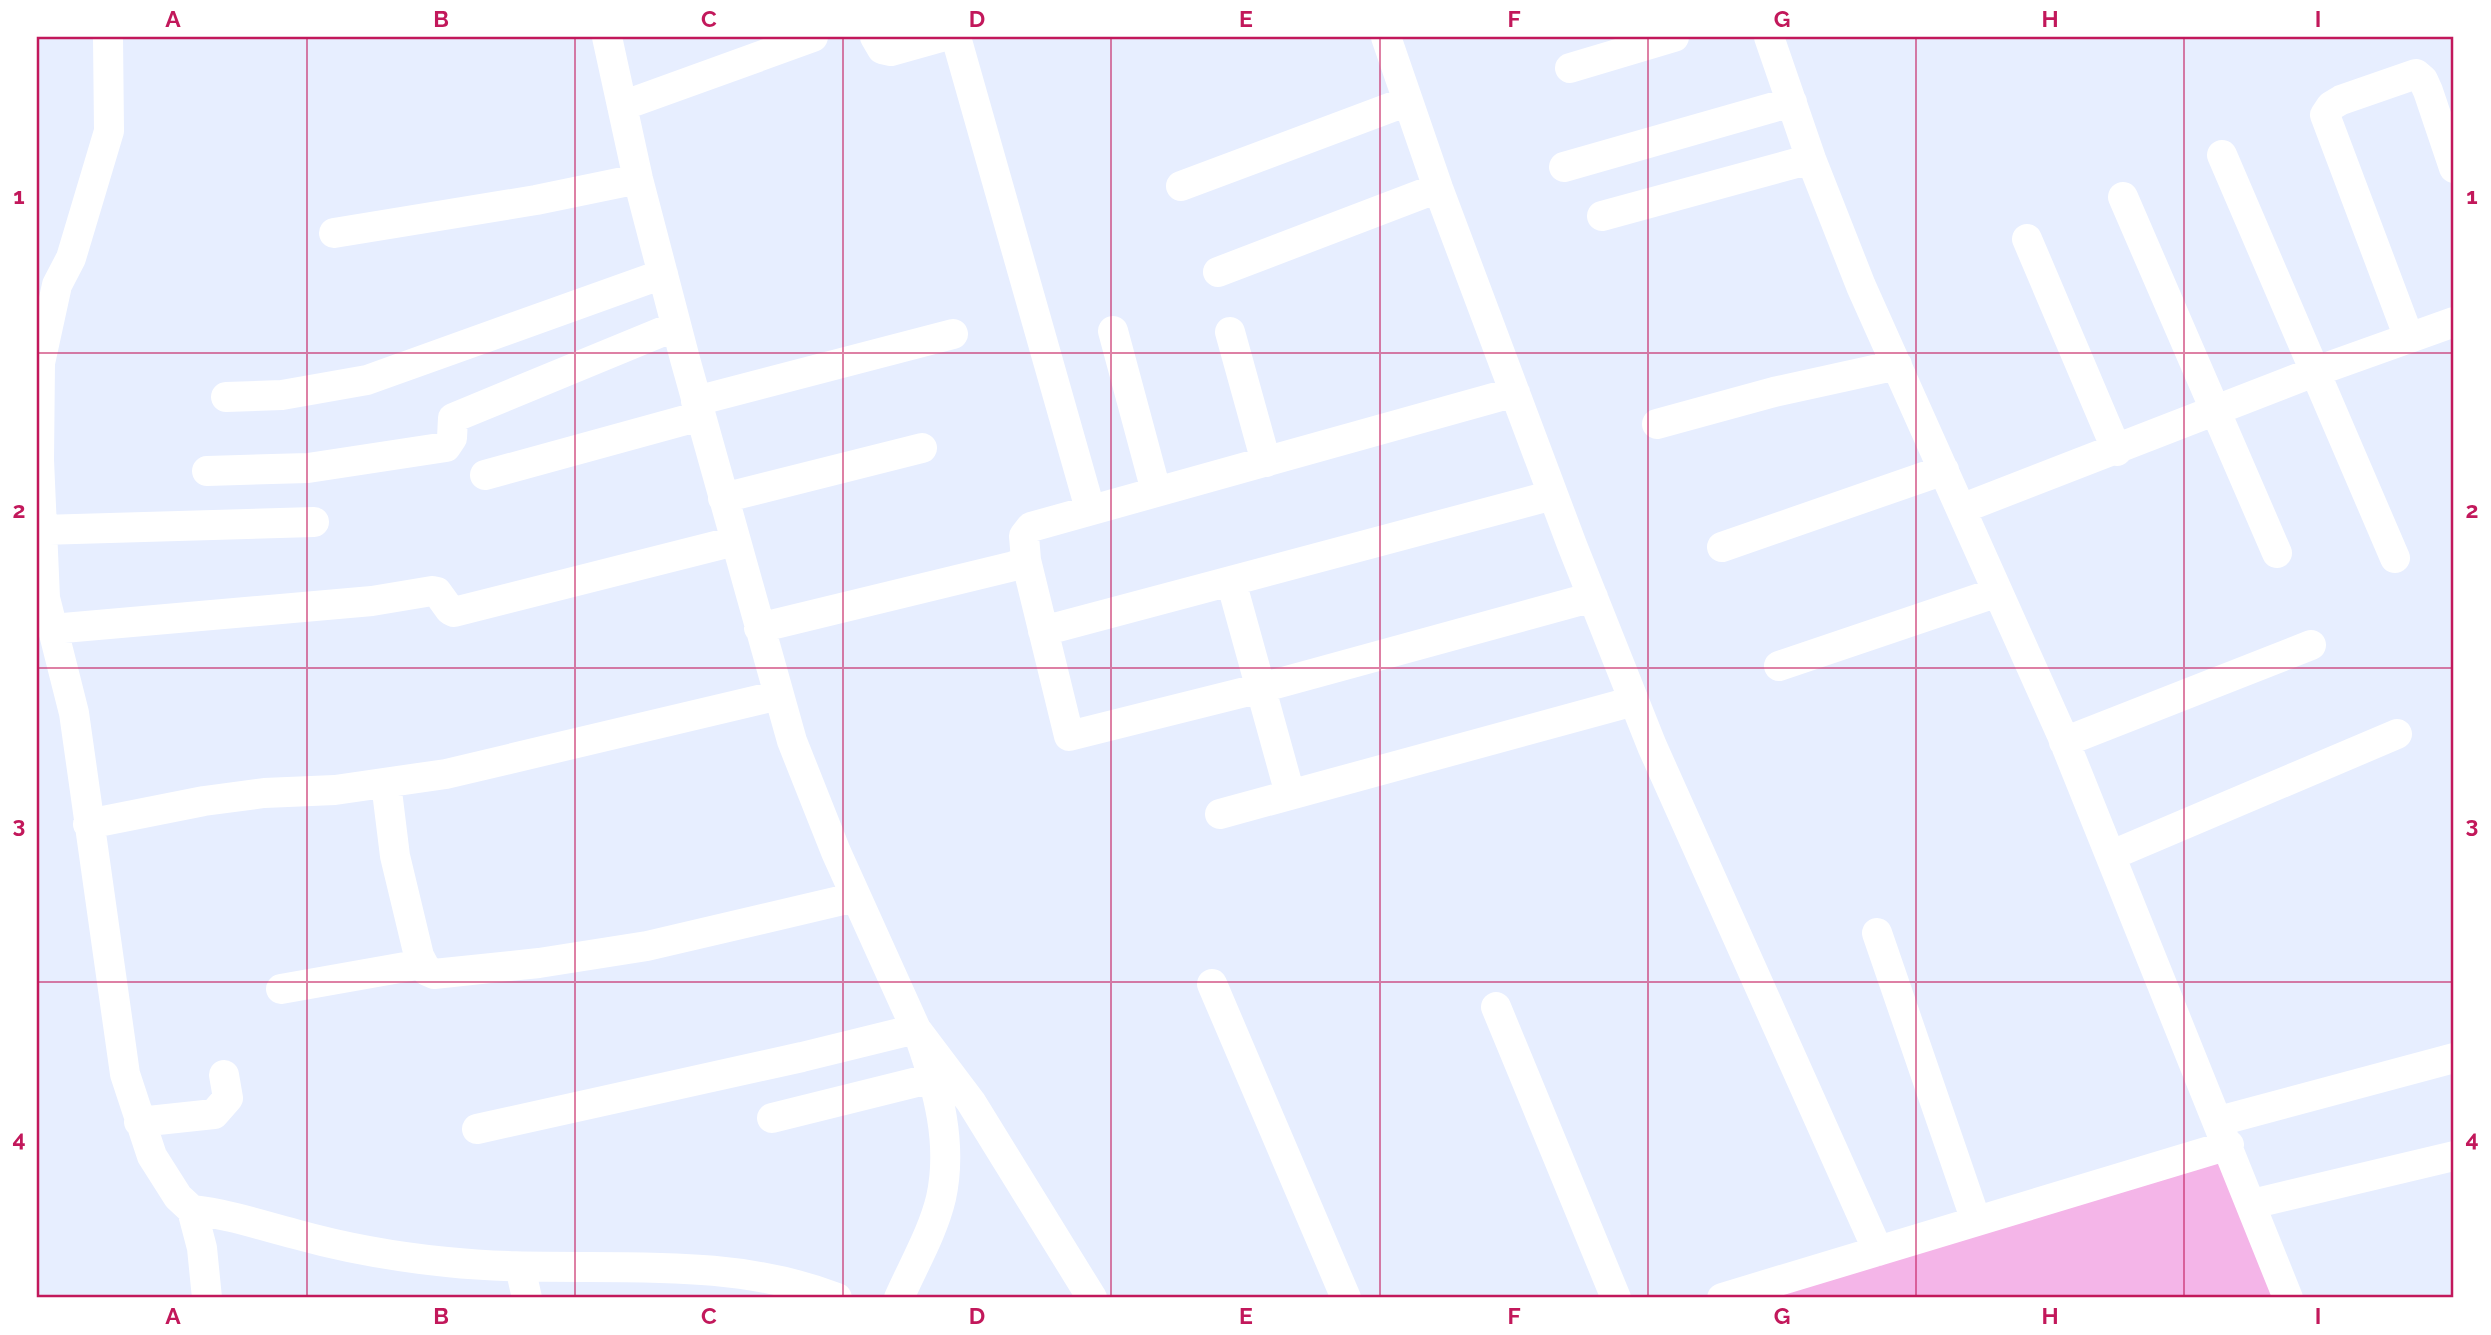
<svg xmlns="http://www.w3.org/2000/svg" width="2491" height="1335" font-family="Raleway,sans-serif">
  <rect width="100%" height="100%" fill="#e7eeff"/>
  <!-- green -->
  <path fill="#f4b5e8" d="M2224,1151L2285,1298H1725Z"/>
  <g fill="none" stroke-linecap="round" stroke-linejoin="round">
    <!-- minor -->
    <path stroke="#fff" stroke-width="30" d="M108,37L109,131L71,258L57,285L40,363L39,460L45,598L74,713L125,1074L152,1156L178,1197L192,1210L202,1248L207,1298
      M607,37L638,179L685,359L792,741L836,852L920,1038C938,1089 953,1144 941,1198C933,1232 913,1266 899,1298
      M875,37L882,49L891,51L941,37
      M956,37L1090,509
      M1386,37L1438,188L1572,545L1652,746L1878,1251
      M1769,37L1811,159L1861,286L2061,733L2288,1298
      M1570,68L1674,37
      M622,106L813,37
      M2222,155L2395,558
      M1564,167L1792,102
      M1181,186L1408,101
      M2123,197L2277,553
      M1602,216L1811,159
      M334,233L536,200L638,179
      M2027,239L2117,451
      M1218,272L1438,188
      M1113,331L1156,491
      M1230,332L1266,462
      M2409,338L2325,115L2331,106L2341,100L2416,74L2423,80L2428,91L2454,168
      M226,397L282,395L367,380L663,274
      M696,401L953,334
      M1657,424L1774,392L1897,365
      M207,471L308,468L446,447L452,438L453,418L676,326
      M485,475L700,416
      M723,498L922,448
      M1961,509L2314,372L2454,322
      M41,530L314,522
      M1722,547L1944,470
      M1026,560L1069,736L1261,688L1593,597
      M1231,581L1290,794
      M759,628L1014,566L1026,560L1024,536L1031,527L1515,392
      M52,629L372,601L432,591L437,592L450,610L454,612L735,541
      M1043,631L1553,495
      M1779,666L1998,592
      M2064,742L2311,645
      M386,783L395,856L419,956L427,971L434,974L539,963L647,946L856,897
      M1220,814L1634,701
      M88,824L204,801L264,793L335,790L446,774L779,695
      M2112,855L2397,734
      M1877,933L1976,1221
      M1212,984L1346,1298
      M281,989L422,964
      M1496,1007L1616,1298
      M772,1118L933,1078
      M2219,1121L2454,1058
      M139,1122L214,1114L228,1098L224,1075
      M477,1129L802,1057L916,1029L971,1102L1092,1298
      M2252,1204L2454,1156
      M192,1210C228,1214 260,1225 295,1234C345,1248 396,1257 447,1262C576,1276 714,1250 837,1298
      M520,1267L527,1298
      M1722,1298L2229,1145"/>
  </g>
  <!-- grid -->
  <path fill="none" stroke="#c2185b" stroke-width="2" stroke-opacity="0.55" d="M307,37V1298M575,37V1298M843,37V1298M1111,37V1298M1380,37V1298M1648,37V1298M1916,37V1298M2184,37V1298M37,353H2454M37,668H2454M37,982H2454"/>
  <!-- border -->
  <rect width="2491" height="1335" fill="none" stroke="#ffffff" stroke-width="77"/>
  <rect x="38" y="38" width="2414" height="1258" fill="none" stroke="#c2185b" stroke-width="2.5"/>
  <g font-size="23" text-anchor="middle" font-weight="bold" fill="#c2185b">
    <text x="173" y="27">A</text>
    <text x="441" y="27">B</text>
    <text x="709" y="27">C</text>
    <text x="977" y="27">D</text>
    <text x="1246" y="27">E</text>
    <text x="1514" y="27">F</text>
    <text x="1782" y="27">G</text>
    <text x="2050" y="27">H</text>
    <text x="2318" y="27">I</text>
    <text x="19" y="204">1</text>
    <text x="2472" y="204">1</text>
    <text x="19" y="518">2</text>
    <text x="2472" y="518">2</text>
    <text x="19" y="833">3</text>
    <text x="2472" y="833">3</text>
    <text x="19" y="1147">4</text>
    <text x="2472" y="1147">4</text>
    <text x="173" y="1324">A</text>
    <text x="441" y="1324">B</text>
    <text x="709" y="1324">C</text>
    <text x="977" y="1324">D</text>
    <text x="1246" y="1324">E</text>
    <text x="1514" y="1324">F</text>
    <text x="1782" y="1324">G</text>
    <text x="2050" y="1324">H</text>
    <text x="2318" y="1324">I</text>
  </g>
</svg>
